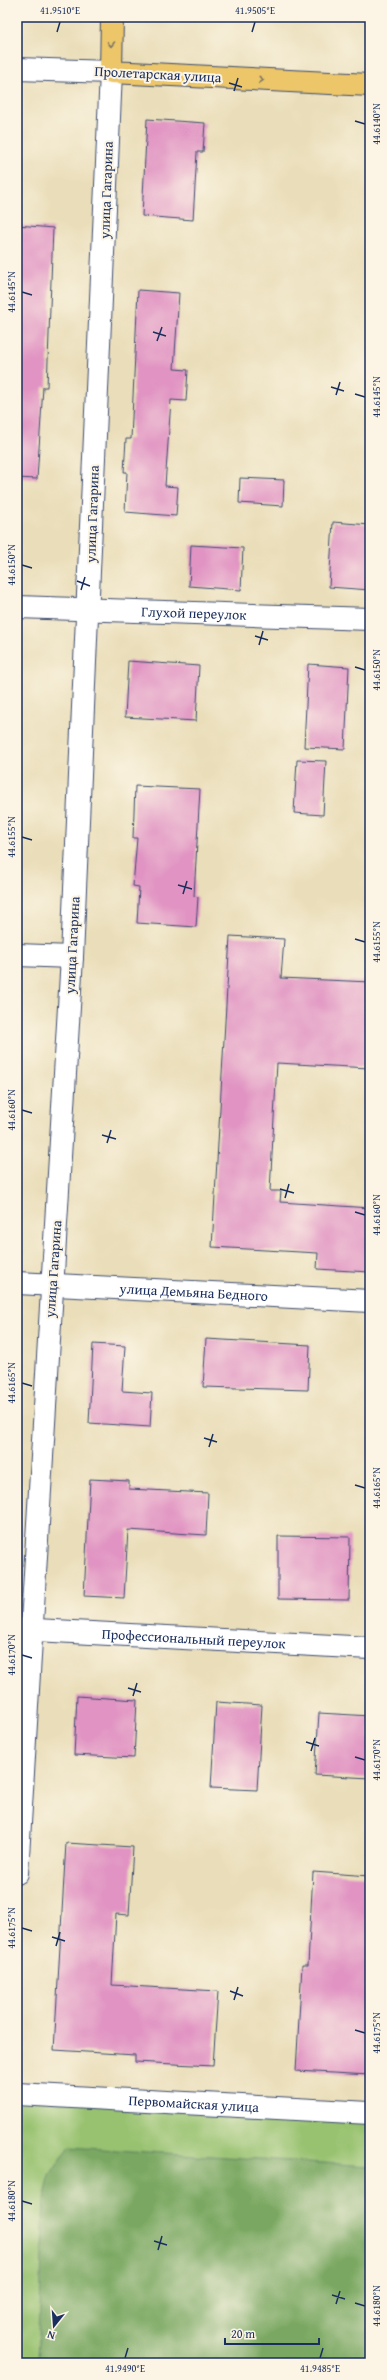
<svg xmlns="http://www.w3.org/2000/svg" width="387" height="2380" font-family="'Gentium Book Plus',serif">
  <rect width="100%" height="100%" fill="#fcf5e5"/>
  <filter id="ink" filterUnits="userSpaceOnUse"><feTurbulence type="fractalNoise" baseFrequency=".025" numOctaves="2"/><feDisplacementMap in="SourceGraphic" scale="8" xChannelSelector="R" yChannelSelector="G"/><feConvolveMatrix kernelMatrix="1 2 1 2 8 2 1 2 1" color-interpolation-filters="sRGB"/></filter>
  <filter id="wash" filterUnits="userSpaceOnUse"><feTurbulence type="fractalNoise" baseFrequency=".012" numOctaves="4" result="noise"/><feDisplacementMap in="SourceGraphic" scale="16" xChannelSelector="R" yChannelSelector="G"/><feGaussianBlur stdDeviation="0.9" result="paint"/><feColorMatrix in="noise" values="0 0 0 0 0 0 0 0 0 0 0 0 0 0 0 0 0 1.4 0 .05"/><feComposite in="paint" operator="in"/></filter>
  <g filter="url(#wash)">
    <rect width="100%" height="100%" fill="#eadeba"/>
    <!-- green -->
    <path fill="#98c26f" stroke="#5a7866" d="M17,2097L370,2113V2363H17Z"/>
    <!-- forest -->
    <path fill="#7aa862" stroke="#4a6c60" d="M69,2147L370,2166V2363H38L44,2199L50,2176Z"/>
    <g id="blocks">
      <!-- building -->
      <path fill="#e194c3" d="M147,119L205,123L203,152H197L193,220L142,216Z
        M17,225L53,228L47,387H43L37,479L17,478Z
        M138,290L179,293L174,369L188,370L186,401L171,400L165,486L178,487L176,516L125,512L127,472H124L126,439H131Z
        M240,478L284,480L283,506L239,503Z
        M333,522L370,525V590L329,587Z
        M191,545L243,548L241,590L189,586Z
        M128,661L199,666L196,721L125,717Z
        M308,664L349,667L345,749L304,747Z
        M297,760L326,761L323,815L294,813Z
        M135,786L200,789L194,896L198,897L196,927L137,923L139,887L133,886L137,838H133Z
        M230,936L284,939L281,978L370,982L369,1068L277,1063L270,1191H281L280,1202L370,1208V1272L317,1269L318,1253L212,1247Z
        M206,1339L310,1345L308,1390L203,1387Z
        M93,1344L125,1346L122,1391L152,1393L150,1427L89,1423Z
        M90,1479L129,1481V1489L208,1493L206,1535L128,1530L124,1598L84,1596Z
        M278,1536L350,1537L349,1600L278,1599Z
        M77,1696L137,1700L134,1758L74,1755Z
        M216,1702L262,1705L257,1790L211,1788Z
        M319,1713L370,1716V1778L315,1775Z
        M66,1843L133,1847L129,1915L116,1914L112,1985L218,1991L213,2066L135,2062V2055L54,2050Z
        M313,1872L370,1876V2075L296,2071L302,1965H308Z"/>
    </g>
  </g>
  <g filter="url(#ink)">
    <use href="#blocks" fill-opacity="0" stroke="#3a496c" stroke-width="1"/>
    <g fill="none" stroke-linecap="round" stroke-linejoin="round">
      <!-- minor casing -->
      <g stroke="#3a496c" stroke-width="24">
        <g id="minor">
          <path d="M17,69L111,72L72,957L17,1873"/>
          <path id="s1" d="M17,607L370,619"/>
          <path d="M17,955L72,957"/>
          <path id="s2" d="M17,1283L370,1301"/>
          <path id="s3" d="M17,1629L370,1648"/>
          <path id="s4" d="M17,2094L370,2113"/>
        </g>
      </g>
      <!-- major casing -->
      <g stroke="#3a496c" stroke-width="24">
        <path id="major" d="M112,17L111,72L370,85"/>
      </g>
      <!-- minor -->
      <use href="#minor" stroke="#fff" stroke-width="22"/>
      <!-- major -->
      <use href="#major" stroke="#ecc669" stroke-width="22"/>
    </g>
    <!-- one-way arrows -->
    <defs><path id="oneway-chevron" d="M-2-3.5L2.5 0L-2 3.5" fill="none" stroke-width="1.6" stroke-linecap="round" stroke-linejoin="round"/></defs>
    <g stroke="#797363">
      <use href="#oneway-chevron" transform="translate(111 44) rotate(91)"/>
      <use href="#oneway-chevron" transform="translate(261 80) rotate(3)"/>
    </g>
  </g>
  <!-- ticks -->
  <path fill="none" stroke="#1b2f5e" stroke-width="1.5" d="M57,32L60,22M252,32L255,22M229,83L242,87M234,91L238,78M355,121L365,124M22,292L32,295M153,332L166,336M157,341L162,327M331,387L344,391M355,394L365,397M336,395L340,382M22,565L32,568M77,581L90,586M81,590L85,577M255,636L268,640M259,645L263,631M355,667L365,670M22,837L32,840M178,885L192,889M183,894L187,881M355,939L365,942M22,1110L32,1113M102,1135L116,1139M107,1143L111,1130M280,1189L294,1193M285,1198L289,1184M355,1212L365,1215M22,1383L32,1386M204,1438L217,1442M209,1447L213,1434M355,1485L365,1488M22,1655L32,1658M128,1688L141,1692M133,1696L137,1683M306,1742L319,1746M311,1751L315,1738M355,1757L365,1760M22,1928L32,1931M52,1937L65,1941M56,1946L60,1932M230,1991L243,1996M234,2000L238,1987M355,2030L365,2033M22,2201L32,2204M154,2241L167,2245M158,2250L162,2236M332,2295L345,2299M355,2303L365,2306M336,2304L340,2291M125,2358L128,2348M320,2358L323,2348"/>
  <g text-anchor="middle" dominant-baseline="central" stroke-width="4" stroke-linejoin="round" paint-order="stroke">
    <!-- street labels -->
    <g font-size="14" fill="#1b2f5e" stroke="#fcf5e5">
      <text transform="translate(158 74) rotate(3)">Пролетарская улица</text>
      <text transform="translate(106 190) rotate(-88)">улица Гагарина</text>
      <text transform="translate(92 514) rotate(-88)">улица Гагарина</text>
      <text stroke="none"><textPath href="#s1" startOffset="177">Глухой переулок</textPath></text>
      <text transform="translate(72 945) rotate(-87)">улица Гагарина</text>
      <text transform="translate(53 1269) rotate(-86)">улица Гагарина</text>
      <text stroke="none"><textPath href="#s2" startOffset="177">улица Демьяна Бедного</textPath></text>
      <text stroke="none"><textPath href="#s3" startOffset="177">Профессиональный переулок</textPath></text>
      <text stroke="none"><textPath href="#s4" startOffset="177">Первомайская улица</textPath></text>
    </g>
  </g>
  <!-- margin -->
  <rect width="387" height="2380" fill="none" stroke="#fcf5e5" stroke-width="44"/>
  <!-- north arrow -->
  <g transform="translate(54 2326) rotate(197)" stroke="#fcf5e5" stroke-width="3" paint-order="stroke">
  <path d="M0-3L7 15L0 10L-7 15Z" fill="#1b2f5e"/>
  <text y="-6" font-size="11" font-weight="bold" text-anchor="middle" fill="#1b2f5e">N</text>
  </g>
  <!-- scale -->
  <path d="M225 2338v6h94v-6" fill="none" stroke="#1b2f5e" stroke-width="2"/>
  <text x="231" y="2338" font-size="12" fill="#1b2f5e" stroke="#fcf5e5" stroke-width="3" paint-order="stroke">20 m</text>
  <rect x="22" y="22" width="343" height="2336" fill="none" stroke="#1b2f5e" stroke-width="1.5"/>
  <g font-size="10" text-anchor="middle" fill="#1b2f5e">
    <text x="60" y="14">41.9510°E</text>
    <text x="255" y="14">41.9505°E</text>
    <text transform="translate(376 124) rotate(-90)" y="4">44.6140°N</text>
    <text transform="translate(11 292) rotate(-90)" y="4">44.6145°N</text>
    <text transform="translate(376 397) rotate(-90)" y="4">44.6145°N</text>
    <text transform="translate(11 565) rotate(-90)" y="4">44.6150°N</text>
    <text transform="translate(376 670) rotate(-90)" y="4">44.6150°N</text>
    <text transform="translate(11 837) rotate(-90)" y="4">44.6155°N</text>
    <text transform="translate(376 942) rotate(-90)" y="4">44.6155°N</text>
    <text transform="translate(11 1110) rotate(-90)" y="4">44.6160°N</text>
    <text transform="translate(376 1215) rotate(-90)" y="4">44.6160°N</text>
    <text transform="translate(11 1383) rotate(-90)" y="4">44.6165°N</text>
    <text transform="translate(376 1488) rotate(-90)" y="4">44.6165°N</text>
    <text transform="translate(11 1655) rotate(-90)" y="4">44.6170°N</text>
    <text transform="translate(376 1760) rotate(-90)" y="4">44.6170°N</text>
    <text transform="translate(11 1928) rotate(-90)" y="4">44.6175°N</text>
    <text transform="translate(376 2033) rotate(-90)" y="4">44.6175°N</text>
    <text transform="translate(11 2201) rotate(-90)" y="4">44.6180°N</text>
    <text transform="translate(376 2306) rotate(-90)" y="4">44.6180°N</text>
    <text x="125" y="2372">41.9490°E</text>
    <text x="320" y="2372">41.9485°E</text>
  </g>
</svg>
